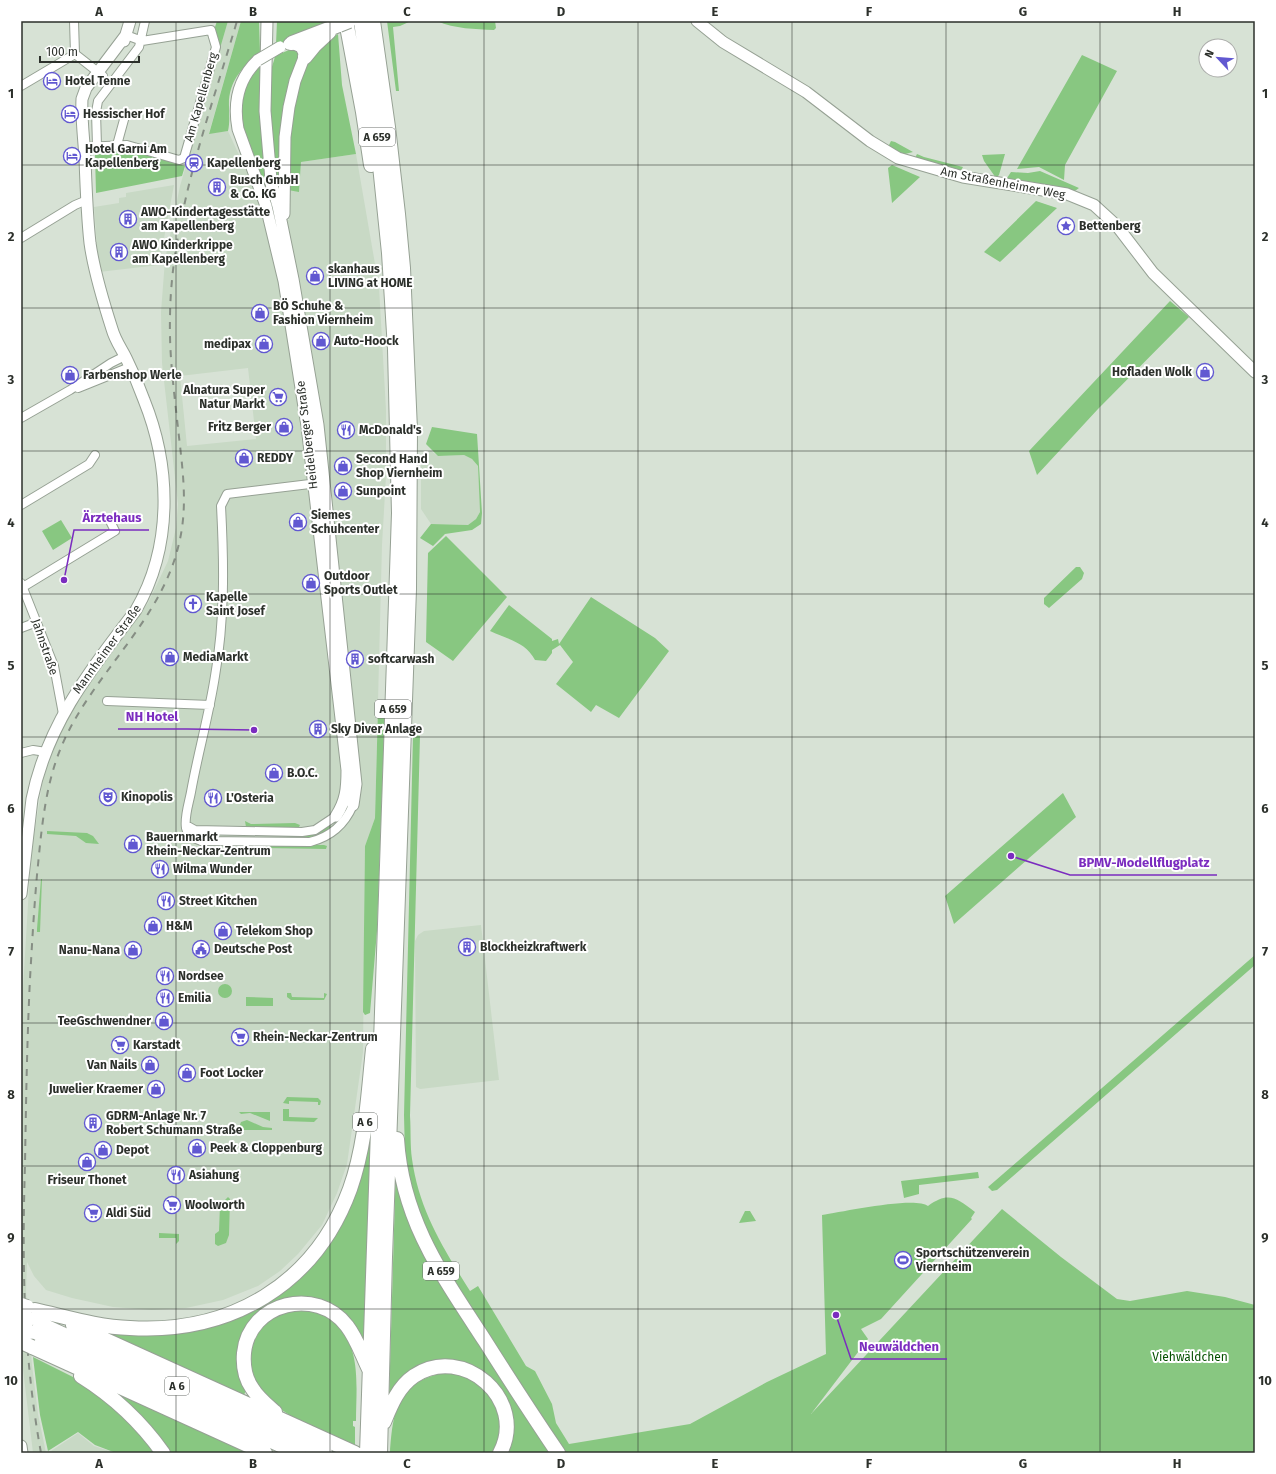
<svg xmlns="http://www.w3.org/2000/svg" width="1276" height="1474" font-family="'Fira Sans',sans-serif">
  <rect width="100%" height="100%" fill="#d7e2d5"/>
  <!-- built -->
  <path fill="#c8d9c5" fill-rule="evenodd" d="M228,21H241L209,133L228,131L256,192L267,221L289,220L288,190L299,191L301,162L356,154L379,287L386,410V476L382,545L375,818L365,846L363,1052L347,1164L337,1193L322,1225L298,1254L280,1271L258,1286L223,1300L186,1308L152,1310L113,1307L72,1298L46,1290L34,1276L27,1262L26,1292L32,1365L38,1414L46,1453H33L21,1352V1022L31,854L43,779L55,742L74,704L148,603L168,561L176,528L178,504L162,363L161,312L165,260L180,186ZM248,368L256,439L187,446L180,376Z
    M174,185L159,265L99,272L94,207L119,203V198L126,197V193Z
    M431,451L438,456L464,455L472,459L478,466L480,512L476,519L468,525L431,524L421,509V454Z
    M481,925L499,1080L420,1089L416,1087L415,941L418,935L424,931Z
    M78,1433L94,1446L116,1453H48Z"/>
  <!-- green -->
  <path fill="#88c781" d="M217,21H228L203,107L201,106L218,46L214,30Z
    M241,21H259L260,52C242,67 228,82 229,106C229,115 230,122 228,131L209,134Z
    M277,21H331L329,23L282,43L281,41L276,44Z
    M387,21H411L400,26L393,27L399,91H396Z
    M437,21H495L496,28L494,30C475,29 455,29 437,21Z
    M338,34L342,85L356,154L301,162L299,192L288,190C290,152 288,94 309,61C316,49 327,41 338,34Z
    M288,48L299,51L282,211C274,170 266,115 270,74C271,68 274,62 275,56L289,50Z
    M1082,55L1117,71L1065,165L1064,180L1039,167L1017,169Z
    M261,65L267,176L271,207L241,128V90Z
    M891,141L895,142L913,152L901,155L888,147Z
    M128,149L185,166L182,176L96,193L95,154Z
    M917,154L924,157L963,167L959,174L915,158Z
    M1005,154L999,175L996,178L984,161L982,155Z
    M892,165L920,177L892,203L888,168Z
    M1040,171L1079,188L1072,193L1008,181L1007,178L1011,172L1028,173Z
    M1036,201L1057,208L1000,262L984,252Z
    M1170,301L1189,317L1098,409L1037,475L1029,451Z
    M432,427L477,434L482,513L481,524L472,530L445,534L433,546L420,538L431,524L468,525L476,519L480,512L478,466L472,459L464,455L438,456L426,444Z
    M61,520L72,538L53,550L42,531Z
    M446,536L507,597L453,661L426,642L428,553Z
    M1076,567H1080L1084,573L1082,579L1049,608L1044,604V598Z
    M591,597L655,638L669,651L619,718L596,705L591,712L556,684L573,662L560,645L552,650V653L546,661L535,660C526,642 507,639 490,631L509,605L552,639V641L558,639L559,644Z
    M380,704H383L385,707L377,931L370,1013L365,1015L363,1012L365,846L375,818L378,707Z
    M413,735L420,736L410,1116C411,1130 410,1145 412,1159C419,1210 443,1248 470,1291L478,1286L526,1366L535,1371L552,1404L556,1423L569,1444L690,1424L767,1382L826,1354L822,1215C842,1212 915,1196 928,1206C949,1191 956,1198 975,1212L971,1218L972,1219L881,1319L861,1329L868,1339L811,1414L1002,1209L1061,1257L1117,1299L1130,1301L1187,1291L1225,1297L1255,1305V1453H574L572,1447L574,1453H564L448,1273L422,1226L411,1186L405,1156L404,1115Z
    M1063,793L1076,817L954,924L945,896Z
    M245,821L251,824L295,823L300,825L299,827L253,828L246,827Z
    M329,825L332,828C316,840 299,838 280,838L312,833Z
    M47,831L87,833L93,836L99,844L86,843L76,836L47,834Z
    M264,845H324L327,846L326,849L264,848Z
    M41,879H42L40,932H37V929Z
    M1255,955V965L997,1190L992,1191L988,1187Z
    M218 991a7 7 0 1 1 14 0a7 7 0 1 1-14 0Z
    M287,993H291L292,997L324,998V993L327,994L324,1000H291L287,997Z
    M246,997L273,998V1006H246Z
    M373,1089L363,1350C358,1337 354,1322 343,1312C320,1292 286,1292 262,1310C258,1313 250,1320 248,1326C247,1331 248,1339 248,1344C247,1359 247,1375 246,1390L244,1395L87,1326L121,1331L251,1309L333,1232Z
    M287,1097L318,1098L321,1101L320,1105H318V1102L289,1101V1104L283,1103Z
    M283,1109H289V1117L318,1118L314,1122L283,1121Z
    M239,1112H270V1121L250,1113L241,1114Z
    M247,1120L263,1127L272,1128V1130H238L241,1122Z
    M396,1163L401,1188L554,1453H506L502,1391L439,1362L389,1400Z
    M978,1172L979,1178L919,1185V1194L904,1198L901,1181Z
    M228,1197L230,1199L229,1235L226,1243L218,1246L215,1244V1234L219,1231L220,1205Z
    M745,1211H750L756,1221L739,1223Z
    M159,1233L179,1234V1241L176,1244V1238H159Z
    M314,1309C320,1313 330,1316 335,1321C362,1348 356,1387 356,1421H353V1426L355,1427V1445C327,1433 295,1422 271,1402C246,1380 243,1340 271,1320C274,1317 279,1313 283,1312C292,1309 304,1310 314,1309Z
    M33,1357L77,1379L102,1386L254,1453H116L95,1445L78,1432L48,1451L40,1415Z
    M448,1372C490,1379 511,1413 493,1453H390C393,1408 398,1381 448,1372Z"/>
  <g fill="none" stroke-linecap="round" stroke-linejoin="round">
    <!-- street casing -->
    <g stroke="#96a194" stroke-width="10">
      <path id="street" d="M74,21L75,54L103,76
        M21,86L75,54
        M117,145L125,116
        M97,146L96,112L98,101L139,47L145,21
        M84,147L127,145L179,160L184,158L216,47L211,30L142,41L126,35
        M21,238L75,205L87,200
        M78,388L130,367
        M21,418L70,390L111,363L125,356
        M318,483L227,494L221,506C224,563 225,619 215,676C209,715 198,753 191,792C189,803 184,817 186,828C188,836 194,838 201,841L310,842C330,837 345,824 353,805
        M21,505L89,464L95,455
        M21,583L54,666L63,714
        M23,587L115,531L110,521
        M21,628L37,622
        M107,701L210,705
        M21,753L33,750L46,752
        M186,825L195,830L302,832L315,830L336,816"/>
    </g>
    <!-- secondary casing -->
    <g stroke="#96a194" stroke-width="13">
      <path id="secondary" d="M267,21L265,111L272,191
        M697,21L723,42L806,92L870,141L898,158L963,177L1067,194L1094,205L1117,226L1153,273L1255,372
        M124,41L130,21
        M258,60C238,79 233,102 238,129L266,206L284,281L307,426L347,770C347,788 346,801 336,816
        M272,185L278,206L293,279L318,425L356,784L353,805
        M284,214L285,137L289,107L295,81L305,55L301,47L292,43L289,44
        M21,894L32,799C47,724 91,669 136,610C173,546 171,467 144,400C139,386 133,372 126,358C121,348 115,340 112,329C103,301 94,272 90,243C87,216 86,187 85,159C84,139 81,118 82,99L86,88L126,35
        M21,1446L22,1453"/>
    </g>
    <!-- highway casing -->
    <g stroke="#96a194" stroke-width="16">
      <path id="highway" d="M346,21L363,112L371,165
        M361,21L376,127L389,253L395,349L399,513L367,1453
        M373,21L388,127L398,214L403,268L410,430L409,589L385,1257L380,1453
        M292,43L339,25
        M305,57L314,46L329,32
        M397,1139C402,1220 442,1275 485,1341C509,1379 533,1416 558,1453
        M35,1310C66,1317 98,1327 130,1328C230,1334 315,1285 350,1189C366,1144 368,1096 373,1049
        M29,1319L325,1453
        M73,1325L355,1453
        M30,1332L298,1453
        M32,1347L265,1453
        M81,1376C113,1396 141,1422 163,1453
        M275,1412C267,1405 258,1398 252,1388C245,1378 243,1365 244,1353C249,1302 317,1286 347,1326C357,1339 362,1355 369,1369
        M384,1422C391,1405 398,1387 414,1376C463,1343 528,1400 500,1453"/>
    </g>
    <!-- street -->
    <use href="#street" stroke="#fff" stroke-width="8"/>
    <!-- secondary -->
    <use href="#secondary" stroke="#fff" stroke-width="11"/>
    <!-- highway -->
    <use href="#highway" stroke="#fff" stroke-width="14"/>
    <!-- rail -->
    <path stroke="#868e84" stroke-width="2" stroke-dasharray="7 7" stroke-linecap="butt" d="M41,1453C23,1354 22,1264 25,1164C26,1102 27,1040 30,979C32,944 34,909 37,875C41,835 44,795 57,758C85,678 163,624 180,539C188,502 182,465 178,428C174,391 169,354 170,317C171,218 209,116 237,21"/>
    <!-- secondary-bridge casing -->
    <g stroke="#96a194" stroke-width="13" stroke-linecap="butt">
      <path id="secondary-bridge" d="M258,60L280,47"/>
    </g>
    <!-- highway-bridge casing -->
    <g stroke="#96a194" stroke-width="16" stroke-linecap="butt">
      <path id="highway-bridge" d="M339,25L349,21
        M21,1305L27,1307
        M21,1316L29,1319
        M21,1328L30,1332
        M21,1342L32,1347"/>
    </g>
    <!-- secondary-bridge -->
    <use href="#secondary-bridge" stroke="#fff" stroke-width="11"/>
    <!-- highway-bridge -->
    <use href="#highway-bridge" stroke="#fff" stroke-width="14"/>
  </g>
  <!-- grid -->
  <path fill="none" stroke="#2c302b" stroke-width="1" stroke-opacity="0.55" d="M176,21V1453M330,21V1453M484,21V1453M638,21V1453M792,21V1453M946,21V1453M1100,21V1453M21,165H1255M21,308H1255M21,451H1255M21,594H1255M21,737H1255M21,880H1255M21,1023H1255M21,1166H1255M21,1309H1255"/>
  <!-- icons -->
  <defs>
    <g id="hotel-ring" transform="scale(0.9)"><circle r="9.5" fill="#fff" stroke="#6158d1" stroke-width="1.5"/><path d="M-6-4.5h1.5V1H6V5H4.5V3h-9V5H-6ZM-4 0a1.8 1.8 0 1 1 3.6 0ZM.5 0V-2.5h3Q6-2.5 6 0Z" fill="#6158d1"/></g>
    <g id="station-ring" transform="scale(0.9)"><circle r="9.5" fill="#fff" stroke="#6158d1" stroke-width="1.5"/><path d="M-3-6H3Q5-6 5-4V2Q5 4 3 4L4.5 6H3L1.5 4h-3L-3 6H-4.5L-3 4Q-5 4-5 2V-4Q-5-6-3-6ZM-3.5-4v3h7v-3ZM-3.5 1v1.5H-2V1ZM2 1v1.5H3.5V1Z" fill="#6158d1"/></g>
    <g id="building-ring" transform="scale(0.9)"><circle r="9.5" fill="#fff" stroke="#6158d1" stroke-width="1.5"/><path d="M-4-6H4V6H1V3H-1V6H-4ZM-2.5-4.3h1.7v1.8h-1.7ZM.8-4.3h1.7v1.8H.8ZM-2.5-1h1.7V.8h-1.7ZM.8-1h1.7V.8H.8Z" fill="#6158d1"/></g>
    <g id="sight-ring" transform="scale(0.9)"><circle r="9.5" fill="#fff" stroke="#6158d1" stroke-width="1.5"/><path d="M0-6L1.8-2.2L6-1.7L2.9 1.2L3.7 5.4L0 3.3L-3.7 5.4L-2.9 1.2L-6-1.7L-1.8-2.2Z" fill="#6158d1"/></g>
    <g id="shop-ring" transform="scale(0.9)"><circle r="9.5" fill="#fff" stroke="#6158d1" stroke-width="1.5"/><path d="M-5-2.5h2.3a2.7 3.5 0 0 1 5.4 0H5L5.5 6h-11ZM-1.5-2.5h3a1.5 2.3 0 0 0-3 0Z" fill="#6158d1"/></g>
    <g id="supermarket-ring" transform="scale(0.9)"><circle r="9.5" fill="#fff" stroke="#6158d1" stroke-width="1.5"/><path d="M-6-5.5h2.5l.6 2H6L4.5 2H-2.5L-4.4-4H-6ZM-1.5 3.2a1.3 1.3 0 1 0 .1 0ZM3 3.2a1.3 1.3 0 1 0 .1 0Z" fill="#6158d1"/></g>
    <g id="restaurant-ring" transform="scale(0.9)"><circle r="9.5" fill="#fff" stroke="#6158d1" stroke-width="1.5"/><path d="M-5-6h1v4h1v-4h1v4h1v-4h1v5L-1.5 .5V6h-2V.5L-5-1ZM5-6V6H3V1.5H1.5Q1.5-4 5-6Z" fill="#6158d1"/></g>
    <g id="church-ring" transform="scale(0.9)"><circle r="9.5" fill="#fff" stroke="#6158d1" stroke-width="1.5"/><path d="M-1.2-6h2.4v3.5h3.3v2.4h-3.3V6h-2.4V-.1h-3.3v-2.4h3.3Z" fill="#6158d1"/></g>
    <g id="theatre-ring" transform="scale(0.9)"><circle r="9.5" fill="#fff" stroke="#6158d1" stroke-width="1.5"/><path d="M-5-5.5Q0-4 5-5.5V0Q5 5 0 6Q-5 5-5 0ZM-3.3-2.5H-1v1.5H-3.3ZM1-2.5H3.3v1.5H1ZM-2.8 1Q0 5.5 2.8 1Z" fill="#6158d1"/></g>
    <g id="civic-ring" transform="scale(0.9)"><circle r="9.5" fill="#fff" stroke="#6158d1" stroke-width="1.5"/><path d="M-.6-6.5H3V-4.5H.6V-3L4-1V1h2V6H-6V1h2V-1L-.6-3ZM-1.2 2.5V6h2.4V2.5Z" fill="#6158d1"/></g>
    <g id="stadium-ring" transform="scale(0.9)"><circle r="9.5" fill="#fff" stroke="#6158d1" stroke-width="1.5"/><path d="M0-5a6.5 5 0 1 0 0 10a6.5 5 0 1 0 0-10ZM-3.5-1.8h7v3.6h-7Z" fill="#6158d1"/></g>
  </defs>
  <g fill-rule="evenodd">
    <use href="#hotel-ring" x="52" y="81"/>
    <use href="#hotel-ring" x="70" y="114"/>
    <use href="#hotel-ring" x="72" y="156"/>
    <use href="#station-ring" x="194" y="163"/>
    <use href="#building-ring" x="217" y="187"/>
    <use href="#building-ring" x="128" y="219"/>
    <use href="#sight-ring" x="1066" y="226"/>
    <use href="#building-ring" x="119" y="252"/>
    <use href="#shop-ring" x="315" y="276"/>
    <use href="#shop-ring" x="260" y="313"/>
    <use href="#shop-ring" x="321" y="341"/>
    <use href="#shop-ring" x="264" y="344"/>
    <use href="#shop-ring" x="1205" y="372"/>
    <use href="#shop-ring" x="70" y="375"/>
    <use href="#supermarket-ring" x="278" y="397"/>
    <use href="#shop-ring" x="284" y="427"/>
    <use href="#restaurant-ring" x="346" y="430"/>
    <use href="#shop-ring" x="244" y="458"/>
    <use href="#shop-ring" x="343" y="466"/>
    <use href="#shop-ring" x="343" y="491"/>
    <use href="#shop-ring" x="298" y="522"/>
    <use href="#shop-ring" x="311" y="583"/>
    <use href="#church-ring" x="193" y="604"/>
    <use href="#shop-ring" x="170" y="657"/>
    <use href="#building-ring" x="355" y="659"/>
    <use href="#building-ring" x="318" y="729"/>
    <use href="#shop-ring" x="274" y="773"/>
    <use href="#theatre-ring" x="108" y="797"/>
    <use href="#restaurant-ring" x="213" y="798"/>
    <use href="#shop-ring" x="133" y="844"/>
    <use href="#restaurant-ring" x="160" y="869"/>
    <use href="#restaurant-ring" x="166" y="901"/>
    <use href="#shop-ring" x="153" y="926"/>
    <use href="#shop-ring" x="223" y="931"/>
    <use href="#building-ring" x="467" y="947"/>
    <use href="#civic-ring" x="201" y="949"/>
    <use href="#shop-ring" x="133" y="950"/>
    <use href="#restaurant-ring" x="165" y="976"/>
    <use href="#restaurant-ring" x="165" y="998"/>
    <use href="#shop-ring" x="164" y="1021"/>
    <use href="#supermarket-ring" x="240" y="1037"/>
    <use href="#supermarket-ring" x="120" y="1045"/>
    <use href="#shop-ring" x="150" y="1065"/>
    <use href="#shop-ring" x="187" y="1073"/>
    <use href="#shop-ring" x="156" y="1089"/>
    <use href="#building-ring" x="93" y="1123"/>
    <use href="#shop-ring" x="197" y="1148"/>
    <use href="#shop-ring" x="103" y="1150"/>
    <use href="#shop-ring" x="87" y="1162"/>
    <use href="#restaurant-ring" x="176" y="1175"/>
    <use href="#supermarket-ring" x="172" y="1205"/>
    <use href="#supermarket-ring" x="93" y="1213"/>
    <use href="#stadium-ring" x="903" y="1260"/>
  </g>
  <g text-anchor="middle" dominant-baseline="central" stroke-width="4" stroke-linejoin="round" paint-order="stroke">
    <!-- shield labels -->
    <g fill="#fff" stroke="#6b6e6b" stroke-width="1">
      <rect x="359" y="128" width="36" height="18" rx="3"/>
      <rect x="375" y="700" width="36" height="18" rx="3"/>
      <rect x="353" y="1113" width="24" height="18" rx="3"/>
      <rect x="423" y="1262" width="36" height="18" rx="3"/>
      <rect x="165" y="1377" width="24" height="18" rx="3"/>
    </g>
    <g font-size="11" font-weight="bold" fill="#2c302b">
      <text x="377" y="137">A 659</text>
      <text x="393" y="709">A 659</text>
      <text x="365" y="1122">A 6</text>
      <text x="441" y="1271">A 659</text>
      <text x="177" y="1386">A 6</text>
    </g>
    <!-- poi labels -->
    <g font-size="12" font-weight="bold" fill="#2c302b" stroke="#fff" text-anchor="start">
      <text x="65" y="81">Hotel Tenne</text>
      <text x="83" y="114">Hessischer Hof</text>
      <text x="85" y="149">Hotel Garni Am<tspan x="85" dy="14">Kapellenberg</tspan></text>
      <text x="207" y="163">Kapellenberg</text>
      <text x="230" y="180">Busch GmbH<tspan x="230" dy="14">&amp; Co. KG</tspan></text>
      <text x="141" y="212">AWO-Kindertagesstätte<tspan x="141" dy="14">am Kapellenberg</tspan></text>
      <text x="1079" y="226">Bettenberg</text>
      <text x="132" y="245">AWO Kinderkrippe<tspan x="132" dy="14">am Kapellenberg</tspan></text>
      <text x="328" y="269">skanhaus<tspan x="328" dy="14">LIVING at HOME</tspan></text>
      <text x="273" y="306">BÖ Schuhe &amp;<tspan x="273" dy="14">Fashion Viernheim</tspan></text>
      <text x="334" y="341">Auto-Hoock</text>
      <text x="251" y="344" text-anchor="end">medipax</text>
      <text x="1192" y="372" text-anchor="end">Hofladen Wolk</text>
      <text x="83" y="375">Farbenshop Werle</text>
      <text x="265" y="390" text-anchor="end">Alnatura Super<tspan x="265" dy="14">Natur Markt</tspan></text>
      <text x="271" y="427" text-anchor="end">Fritz Berger</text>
      <text x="359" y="430">McDonald's</text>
      <text x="257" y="458">REDDY</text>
      <text x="356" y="459">Second Hand<tspan x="356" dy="14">Shop Viernheim</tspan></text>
      <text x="356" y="491">Sunpoint</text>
      <text x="311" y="515">Siemes<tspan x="311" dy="14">Schuhcenter</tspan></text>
      <text x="324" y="576">Outdoor<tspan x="324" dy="14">Sports Outlet</tspan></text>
      <text x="206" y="597">Kapelle<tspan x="206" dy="14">Saint Josef</tspan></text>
      <text x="183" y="657">MediaMarkt</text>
      <text x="368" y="659">softcarwash</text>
      <text x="331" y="729">Sky Diver Anlage</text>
      <text x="287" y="773">B.O.C.</text>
      <text x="121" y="797">Kinopolis</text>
      <text x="226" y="798">L'Osteria</text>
      <text x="146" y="837">Bauernmarkt<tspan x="146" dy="14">Rhein-Neckar-Zentrum</tspan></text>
      <text x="173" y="869">Wilma Wunder</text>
      <text x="179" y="901">Street Kitchen</text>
      <text x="166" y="926">H&amp;M</text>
      <text x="236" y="931">Telekom Shop</text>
      <text x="480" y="947">Blockheizkraftwerk</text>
      <text x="214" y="949">Deutsche Post</text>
      <text x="120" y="950" text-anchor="end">Nanu-Nana</text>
      <text x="178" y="976">Nordsee</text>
      <text x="178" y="998">Emilia</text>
      <text x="151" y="1021" text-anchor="end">TeeGschwendner</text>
      <text x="253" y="1037">Rhein-Neckar-Zentrum</text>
      <text x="133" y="1045">Karstadt</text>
      <text x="137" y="1065" text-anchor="end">Van Nails</text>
      <text x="200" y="1073">Foot Locker</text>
      <text x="143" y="1089" text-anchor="end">Juwelier Kraemer</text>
      <text x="106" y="1116">GDRM-Anlage Nr. 7<tspan x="106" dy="14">Robert Schumann Straße</tspan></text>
      <text x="210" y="1148">Peek &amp; Cloppenburg</text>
      <text x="116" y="1150">Depot</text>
      <text x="189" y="1175">Asiahung</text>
      <text x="87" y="1180" text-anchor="middle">Friseur Thonet</text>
      <text x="185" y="1205">Woolworth</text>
      <text x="106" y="1213">Aldi Süd</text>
      <text x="916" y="1253">Sportschützenverein<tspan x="916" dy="14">Viernheim</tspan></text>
    </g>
    <!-- street labels -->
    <g font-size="12" fill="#2c302b" stroke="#fff">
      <text transform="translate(201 97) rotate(-74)">Am Kapellenberg</text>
      <text transform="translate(1003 183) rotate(11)">Am Straßenheimer Weg</text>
      <text transform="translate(307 435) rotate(-97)">Heidelberger Straße</text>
      <text transform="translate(45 647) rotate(71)">Jahnstraße</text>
      <text transform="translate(107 649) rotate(-54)">Mannheimer Straße</text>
    </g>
    <!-- park labels -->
    <g font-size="12" fill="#055000" stroke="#fff">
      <text x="1190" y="1357">Viehwäldchen</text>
    </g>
  </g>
  <!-- callouts -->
  <path fill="none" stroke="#7b2cbf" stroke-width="1.5" d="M64 580L74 530H149M254 730L187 729H118M1011 856L1070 875H1217M836 1315L851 1359H947"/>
  <g fill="#7b2cbf" stroke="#fff" stroke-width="1.5">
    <circle cx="64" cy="580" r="4"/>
    <circle cx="254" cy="730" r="4"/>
    <circle cx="1011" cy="856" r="4"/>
    <circle cx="836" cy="1315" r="4"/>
  </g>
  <g font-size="13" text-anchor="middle" font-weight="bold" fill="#7b2cbf" stroke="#fff" stroke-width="4" stroke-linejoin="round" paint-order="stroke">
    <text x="112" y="522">Ärztehaus</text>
    <text x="152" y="721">NH Hotel</text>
    <text x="1144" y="867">BPMV-Modellflugplatz</text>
    <text x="899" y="1351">Neuwäldchen</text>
  </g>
  <!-- border -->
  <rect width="1276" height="1474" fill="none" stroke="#ffffff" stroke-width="44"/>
  <!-- north arrow -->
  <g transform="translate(1218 58) rotate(296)"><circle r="19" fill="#ffffff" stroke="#abacaa"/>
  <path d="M0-3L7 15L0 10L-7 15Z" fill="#6158d1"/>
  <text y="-6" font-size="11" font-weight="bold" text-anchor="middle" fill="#2c302b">N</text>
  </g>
  <!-- scale -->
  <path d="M40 56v6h99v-6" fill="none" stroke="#2c302b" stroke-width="2"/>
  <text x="46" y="56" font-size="12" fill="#2c302b" stroke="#ffffff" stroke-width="3" paint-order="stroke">100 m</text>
  <rect x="22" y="22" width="1232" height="1430" fill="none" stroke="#2c302b" stroke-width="1.5"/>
  <g font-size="13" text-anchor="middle" font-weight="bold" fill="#2c302b">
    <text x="99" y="16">A</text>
    <text x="253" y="16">B</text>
    <text x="407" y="16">C</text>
    <text x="561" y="16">D</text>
    <text x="715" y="16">E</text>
    <text x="869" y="16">F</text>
    <text x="1023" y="16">G</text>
    <text x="1177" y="16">H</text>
    <text x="11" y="98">1</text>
    <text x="1265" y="98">1</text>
    <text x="11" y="241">2</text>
    <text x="1265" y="241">2</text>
    <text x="11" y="384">3</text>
    <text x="1265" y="384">3</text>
    <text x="11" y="527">4</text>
    <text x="1265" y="527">4</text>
    <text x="11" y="670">5</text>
    <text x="1265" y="670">5</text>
    <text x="11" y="813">6</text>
    <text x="1265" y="813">6</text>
    <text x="11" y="956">7</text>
    <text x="1265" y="956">7</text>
    <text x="11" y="1099">8</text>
    <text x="1265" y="1099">8</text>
    <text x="11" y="1242">9</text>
    <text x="1265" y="1242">9</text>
    <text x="11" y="1385">10</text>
    <text x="1265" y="1385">10</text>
    <text x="99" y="1468">A</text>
    <text x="253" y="1468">B</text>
    <text x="407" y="1468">C</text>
    <text x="561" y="1468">D</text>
    <text x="715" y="1468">E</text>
    <text x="869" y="1468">F</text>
    <text x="1023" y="1468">G</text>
    <text x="1177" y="1468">H</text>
  </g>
</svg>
